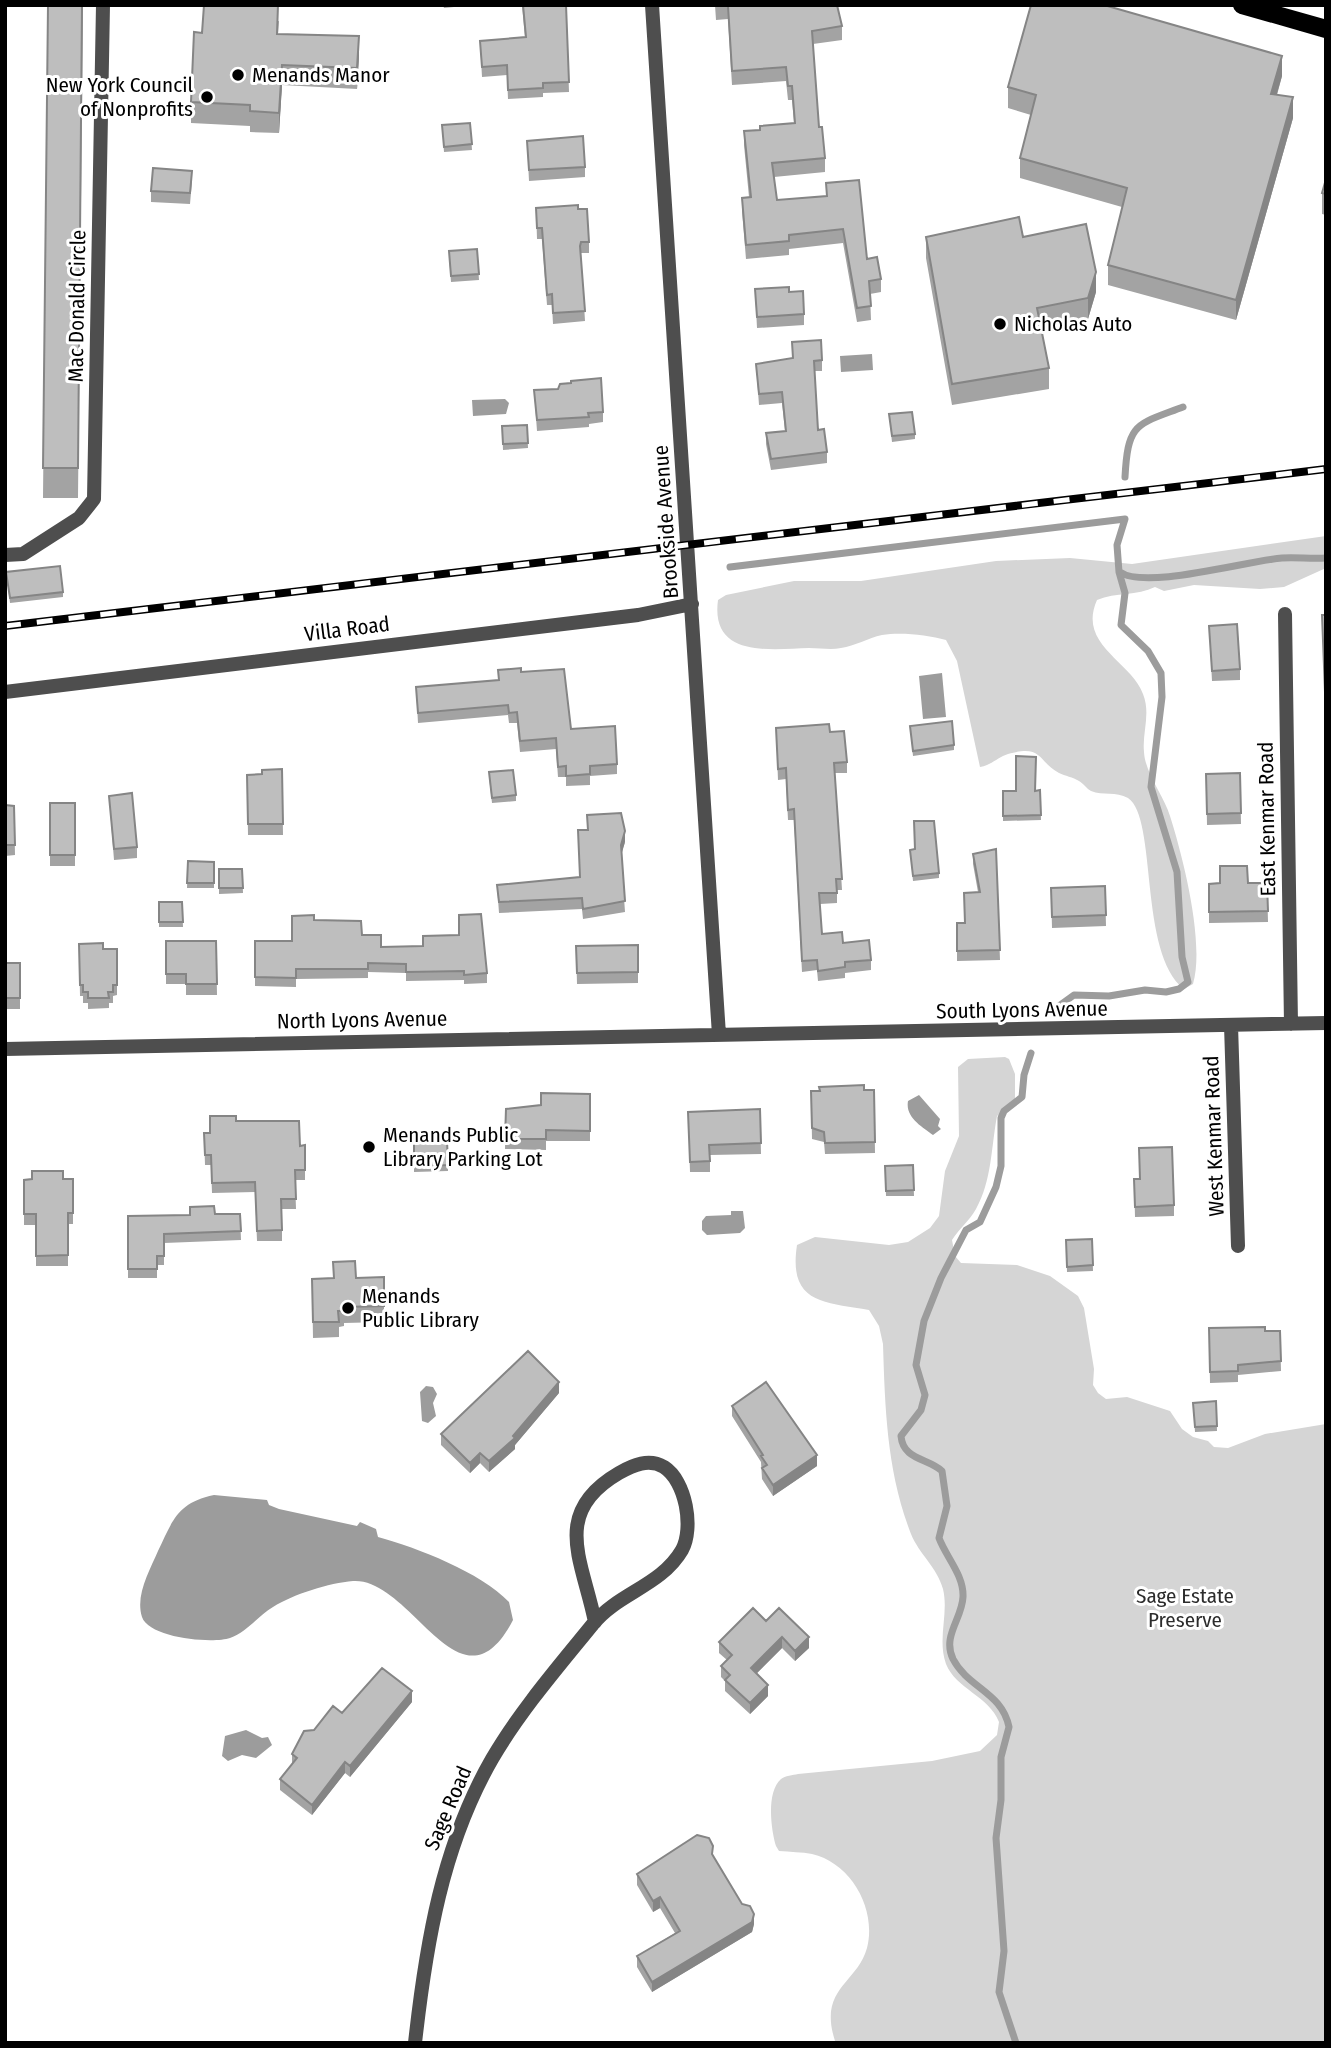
<svg xmlns="http://www.w3.org/2000/svg" width="1331" height="2048" font-family="'Fira Sans Condensed',sans-serif">
  <rect width="100%" height="100%" fill="#fff"/>
  <!-- green -->
  <path fill="#d5d5d5" d="M1326,536V568L1284,587L1260,589L1194,585L1164,591L1155,587C1137,596 1116,592 1097,600C1077,645 1131,661 1143,694C1151,714 1142,732 1144,752C1145,773 1164,796 1170,816C1183,857 1205,943 1193,984L1184,989C1138,953 1158,818 1128,798C1116,791 1103,796 1091,791C1087,789 1083,783 1079,781C1073,777 1065,776 1059,773C1037,761 1043,744 1008,754C998,757 992,765 980,767L957,661L946,640C928,635 901,632 882,635C868,638 855,646 841,648C831,650 820,648 809,648C773,649 710,659 718,600L726,595L794,581H861L996,561L1070,558L1132,564Z
    M1005,1057L1009,1059L1015,1074V1101L997,1116C991,1148 992,1180 976,1209C970,1220 959,1229 952,1240L955,1256L961,1263L1017,1265L1050,1276L1078,1296L1084,1308L1094,1369L1093,1385L1098,1393L1106,1399L1127,1397L1170,1411L1182,1429L1193,1437L1208,1441L1214,1447L1228,1448L1265,1434L1326,1424V2043L835,2041C818,1988 857,1984 867,1948C877,1909 851,1863 812,1854C802,1852 790,1852 779,1851L776,1846C771,1830 766,1792 781,1779C785,1776 793,1775 798,1774L932,1761L980,1751L997,1735L999,1722C989,1696 956,1689 946,1664C937,1639 949,1614 943,1589C937,1567 919,1554 911,1534C887,1472 885,1410 883,1344L879,1326L869,1310C824,1302 788,1304 797,1245L815,1237L889,1245L908,1242L930,1228L939,1216L945,1171L959,1136L958,1067L968,1059Z"/>
  <!-- water -->
  <path fill="#9c9c9c" d="M872,354L873,370L841,372L840,356Z
    M505,399L509,403L506,414L473,416L472,400Z
    M942,673L946,717L923,719L919,676Z
    M919,1095L940,1119L938,1126L941,1129L933,1135C923,1127 905,1118 908,1101Z
    M731,1211H743L745,1228L740,1233L707,1235L702,1230V1221L706,1216L731,1215Z
    M426,1386L433,1387L437,1394L433,1403L436,1416L428,1423L422,1421L420,1392Z
    M214,1495L267,1500L269,1505L279,1509L357,1526L360,1522L376,1529L378,1537C418,1548 480,1572 509,1602L513,1620C461,1720 412,1577 353,1581C329,1583 294,1594 273,1607C258,1616 247,1632 230,1638C212,1644 149,1638 142,1617C135,1595 150,1570 158,1551C173,1520 177,1503 214,1495Z
    M246,1730L262,1738L268,1737L272,1745L256,1758L242,1755L228,1761L222,1756L225,1736Z"/>
  <g fill="none" stroke-linecap="round" stroke-linejoin="round">
    <!-- stream -->
    <path stroke="#9c9c9c" stroke-width="7" d="M1125,477C1128,422 1136,425 1183,407
      M730,567L1125,519L1117,545L1119,572L1125,593L1121,625L1148,651L1161,673L1162,697L1151,787L1177,872L1182,957L1188,982L1179,989L1166,992L1145,990L1109,996L1074,995L1056,1008
      M1120,572C1145,590 1246,561 1282,558C1296,557 1311,559 1326,558
      M1016,2043L999,1992L1004,1951L996,1838L1001,1800V1757L1009,1727C1002,1692 968,1688 953,1659C942,1636 962,1619 963,1597C964,1575 946,1557 939,1538L947,1506L942,1471C928,1458 903,1460 901,1436L921,1410L925,1395L916,1365L924,1321L941,1278L966,1230L980,1222L996,1187L1001,1166V1118L1004,1111L1022,1097L1024,1075L1031,1053"/>
    <!-- street -->
    <path stroke="#4e4e4e" stroke-width="14" d="M652,5L719,1035
      M5,555L23,554L79,518L94,499L103,5
      M1285,614L1291,1024
      M5,692L638,615L692,604
      M1231,1025L1238,1246
      M5,1049L1326,1023
      M415,2043C426,1944 442,1846 492,1759C520,1711 558,1667 593,1624C618,1593 661,1586 682,1550C694,1528 686,1481 664,1467C649,1458 633,1465 619,1473C550,1513 583,1561 595,1622"/>
    <!-- primary -->
    <path stroke="#000" stroke-width="18" d="M1242,5L1326,29"/>
    <!-- rail casing -->
    <g stroke="#000" stroke-width="8">
      <path id="rail" d="M5,626L1326,469"/>
    </g>
    <!-- rail -->
    <use href="#rail" stroke="#fff" stroke-width="5" stroke-dasharray="16" stroke-linecap="butt"/>
  </g>
  <!-- wall -->
  <path fill="#a3a3a3" d="M48,5H83L78,498H43Z
    M443,5H464V6L444,8Z
    M522,5H566L569,92L543,93V97L508,99L507,75L482,77L480,41L525,38Z
    M715,5H837L842,26V40L813,44L819,127L825,158V172L774,177L777,200L826,196V183L867,259L881,279V292L870,294L871,320L857,322L843,243L789,249V255L746,259L742,211V198L749,197L744,145V131L760,130L794,123L792,100H788L786,81L732,85L728,19L716,20Z
    M279,21L278,34L359,56L357,89L282,85L279,133L250,132V126L191,123V102L202,33Z
    M1282,76L1277,95L1293,118L1236,320L1108,285V265L1122,207L1020,178V158L1031,115L1008,108V87Z
    M470,123L472,150L444,152L442,125Z
    M527,141L585,167V177L529,181Z
    M1326,179V215L1322,214V193Z
    M192,181L190,204L151,202V191Z
    M536,208L578,209L589,242V253H581L585,321L553,324L552,305H547L542,239H537Z
    M926,237H1023L1096,292L1088,319L1041,328L1049,368V389L952,405L926,258Z
    M477,249L479,280L451,282L449,256Z
    M755,289L789,292L804,314V325L757,328Z
    M792,342L822,360V371H814L818,430L827,452V463L771,470L766,444V433L785,431L782,403L759,405L756,364L792,358Z
    M571,383L603,412V422L589,424V427L537,431L534,390L558,389Z
    M889,414L915,434V439L892,442Z
    M527,425L528,448L503,450L502,426Z
    M6,572L63,592V597L10,603Z
    M1209,626L1240,669V680L1212,681Z
    M498,670L521,672L571,729L617,764V774L590,776V785L566,786V777H558L556,749L520,752L517,723H509L508,715L418,723L416,687L498,681Z
    M910,726L954,745V750L913,756Z
    M776,728L830,732L847,762V773H835L842,890H837V903L820,904L822,934L843,943L871,960V970L845,973V978L818,981L817,970L802,972L794,820H788L786,779L778,780Z
    M282,769L283,835H248L247,775L262,774Z
    M1240,773L1241,824L1207,825L1206,774Z
    M489,777L516,795V801L492,803Z
    M1040,790L1041,820L1003,821V791Z
    M109,796L137,847V858L114,860Z
    M50,803H75V866H50Z
    M5,805L14,806L15,855L5,856Z
    M625,842L621,854L625,912L583,919L582,909L499,913L497,885L580,878Z
    M915,849L939,873V878L913,881L910,850Z
    M996,849L1000,960L957,961V923H965L978,892L973,864V854Z
    M188,861L214,862V888H187Z
    M219,869H242L243,893L219,894Z
    M1267,883L1268,922L1209,923V884Z
    M1105,886L1106,926L1052,928L1051,888Z
    M159,902H182L183,927H159Z
    M314,920L362,935L381,947L487,973V983L464,984V980L406,981V973L368,972V978L296,979V987L255,986V941H292Z
    M166,941H216L217,995H186V984H166Z
    M79,944L103,949H117V995L113,996V1003H109V1008L88,1009V1003H83V996H80Z
    M638,945V983L577,984L576,946Z
    M5,963H20V1009H5Z
    M874,1090L875,1153L825,1154L824,1142L812,1139L811,1091Z
    M590,1094V1141H546V1150L505,1149L506,1109L541,1105Z
    M760,1109L761,1154L710,1155V1172H690L688,1112Z
    M236,1121L300,1146L305,1145V1180H295L296,1209H282V1241H257L255,1192L212,1193L211,1165H205L204,1133H210Z
    M447,1140L448,1171L414,1172V1141Z
    M913,1165L914,1196H886L885,1166Z
    M73,1179V1224H68V1266H36V1225H24V1180Z
    M1134,1179L1174,1205V1216L1135,1217Z
    M240,1214L241,1240L164,1243V1265H157V1278H128V1216Z
    M1092,1239L1093,1271L1067,1272L1066,1240Z
    M333,1262L356,1278L384,1277V1322L344,1323V1326L339,1327V1337L313,1338L312,1279L333,1278Z
    M1209,1328L1265,1331H1280L1281,1371L1238,1375V1382L1210,1383Z
    M559,1393L515,1445V1449L489,1472L480,1463L470,1473L441,1445V1434Z
    M1216,1401L1217,1431L1195,1432L1193,1403Z
    M732,1406L817,1466L773,1496L762,1479L761,1462L732,1416Z
    M766,1621L809,1648L795,1661L782,1648L756,1674L768,1696L750,1714L725,1691V1681L721,1677V1666L727,1660L719,1653V1642Z
    M412,1702L350,1777L345,1773L312,1815L280,1790V1779L292,1764V1754L314,1730L342,1713Z
    M713,1856L754,1924L752,1932L652,1992L637,1967V1956L675,1933L660,1908L653,1912L637,1885V1874Z"/>
  <!-- shaded-wall -->
  <path fill="#858585" d="M359,36V56L357,89V68Z
    M1282,56V76L1271,114V94Z
    M282,65V85L279,133V113Z
    M1293,97V118L1236,320V300Z
    M1096,272V292L1088,319V298Z
    M625,831V842L621,856V845Z
    M559,1382V1393L515,1445V1449L489,1472V1461L513,1436Z
    M480,1453V1463L470,1473V1463Z
    M817,1455V1466L773,1496V1485Z
    M782,1637V1648L751,1679V1668Z
    M809,1637V1648L795,1661V1651Z
    M768,1685V1696L750,1714V1703Z
    M412,1691V1702L350,1777V1766Z
    M345,1762V1773L312,1815V1805Z
    M660,1897V1908L653,1912V1901Z
    M754,1914V1924L752,1932L652,1992V1982Z"/>
  <!-- building -->
  <path fill="#bebebe" stroke="#858585" stroke-width="2" d="M48,5H82L78,468H43Z
    M204,5H278L277,34L359,36L357,68L282,65L279,113L250,111V105L191,102L194,32L202,33Z
    M523,5H566L569,82L543,83V88L508,90L507,65L482,67L480,41L526,37Z
    M716,5H837L842,26L812,31L819,127H822L825,158L772,163L777,200L827,196L826,183L859,180L867,259L877,257L881,279L869,281L871,306L857,308L843,229L789,235V241L746,245L742,198L751,197L744,131L760,130V126L795,123L792,86H788L786,67L732,71L728,6H716Z
    M1031,5H1104L1282,56L1271,94L1293,97L1236,300L1108,265L1127,188L1020,158L1036,95L1008,87Z
    M470,123L472,144L444,147L442,125Z
    M583,136L585,167L529,170L527,141Z
    M153,168L192,171L190,193L151,191Z
    M1326,179V194L1322,193Z
    M578,205V209H587L589,242H581L580,246L585,311L553,313L552,294L547,295L542,228H537L536,208Z
    M1019,217L1023,237L1086,224L1096,272L1088,298L1037,308L1049,368L952,384L926,237Z
    M477,249L479,274L451,276L449,251Z
    M789,287V292L803,291L804,314L757,317L755,289Z
    M821,340L822,360L814,361L818,430L824,429L827,452L771,459L766,433L786,431L782,392L759,394L756,364L793,358L792,342Z
    M601,378L603,412L588,413L589,417L537,420L534,390L558,389L560,384L571,383V381Z
    M912,412L915,434L892,436L889,414Z
    M527,425L528,443L503,444L502,426Z
    M60,566L63,592L10,598L6,572Z
    M1322,615H1326V692H1325Z
    M1237,624L1240,669L1212,671L1209,626Z
    M521,668V672L564,669L571,729L615,726L617,764L590,766V774L566,776V766L558,767L556,738L520,741L517,712L509,713L508,705L418,713L416,687L499,680L498,670Z
    M952,721L954,745L913,751L910,726Z
    M829,724L830,732L844,731L847,762L834,763L842,879H836L837,893H819L822,934L842,932L843,943L869,940L871,960L845,962V967L818,971L817,960L802,961L794,809L788,810L786,768L778,769L776,728Z
    M1016,756L1036,757L1035,791L1040,790L1041,815L1003,816V791H1016Z
    M282,769L283,824H248L247,775L262,774V770Z
    M513,770L516,795L492,798L489,772Z
    M1240,773L1241,813L1207,814L1206,774Z
    M132,793L137,847L114,849L109,796Z
    M50,803H75V855H50Z
    M5,805L14,806L15,845H5Z
    M621,813L625,831L621,845L625,901L583,909L582,898L499,902L497,885L580,877L578,830H588L587,815Z
    M914,821H934L939,873L913,876L910,850L915,849Z
    M996,849L1000,950L957,951V923H965L964,893L980,892L973,854Z
    M188,861L214,862V883H187Z
    M1220,866H1247L1248,883H1267L1268,911L1209,912V884L1220,883Z
    M219,869H242L243,888H219Z
    M1105,886L1106,915L1052,917L1051,888Z
    M159,902H182L183,922H159Z
    M481,914L487,973L464,975V971L406,972V964L368,963V969H296V978L255,977V941H292V916L314,915V920L361,921L362,935H381V947L423,946V936L459,935V915Z
    M166,941H216L217,984H186V974H166Z
    M103,943V949H117V985H113V992H108L109,998H88V992H83V985H80L79,944Z
    M638,945V972L577,973L576,946Z
    M5,963H20V998H5Z
    M864,1085V1090H874L875,1142L825,1143L824,1132L812,1128L811,1091H820L819,1087Z
    M541,1093L590,1094V1131L546,1130V1139H505L506,1109L541,1105Z
    M760,1109L761,1143L709,1145L710,1161L690,1162L688,1112Z
    M210,1116H236V1121H299L300,1146L305,1145V1170H295L296,1199H281L282,1230L257,1231L255,1182L212,1183L211,1155H205L204,1133H210Z
    M447,1140L448,1165L414,1166V1141Z
    M1172,1147L1174,1205L1135,1207L1134,1179H1140L1139,1148Z
    M913,1165L914,1190L886,1191L885,1166Z
    M32,1171H63V1179H73V1213H68V1255L36,1256V1214H24V1180L32,1179Z
    M214,1206L215,1214H240L241,1231L164,1234V1256H157V1269H128V1216L190,1215V1207Z
    M1092,1239L1093,1265L1067,1267L1066,1240Z
    M355,1261L356,1278L384,1277V1306L344,1307V1311H338L339,1322H313L312,1279L334,1278L333,1262Z
    M1265,1327V1331H1280L1281,1361L1238,1365V1371L1210,1372L1209,1328Z
    M528,1351L559,1382L513,1436L515,1438L489,1461L480,1453L470,1463L441,1434Z
    M766,1382L817,1455L773,1485L762,1468L767,1465L761,1456L763,1455L732,1406Z
    M1216,1401L1217,1426L1195,1427L1193,1403Z
    M753,1608L766,1621L779,1608L809,1637L795,1651L782,1637L751,1668L768,1685L750,1703L725,1680L730,1675L721,1666L732,1655L719,1642Z
    M382,1668L412,1691L350,1766L345,1762L312,1805L280,1779L297,1758L292,1754L304,1731L314,1730L333,1706L342,1713Z
    M697,1835L709,1838L713,1846L712,1854L742,1904L750,1906L754,1914L752,1922L652,1982L637,1956L680,1931L660,1897L653,1901L637,1874Z"/>
  <!-- markers -->
  <g fill="#000" stroke="#fff" stroke-width="2.5">
    <circle cx="238" cy="75" r="7"/>
    <circle cx="207" cy="97" r="7"/>
    <circle cx="1000" cy="324" r="7"/>
    <circle cx="369" cy="1147" r="7"/>
    <circle cx="348" cy="1308" r="7"/>
  </g>
  <g text-anchor="middle" dominant-baseline="central" stroke-width="6" stroke-linejoin="round" paint-order="stroke">
    <!-- poi labels -->
    <g font-size="21" fill="#000" stroke="#fff" text-anchor="start">
      <text x="252" y="75">Menands Manor</text>
      <text x="193" y="85" text-anchor="end">New York Council<tspan x="193" dy="24">of Nonprofits</tspan></text>
      <text x="1014" y="324">Nicholas Auto</text>
      <text x="383" y="1135">Menands Public<tspan x="383" dy="24">Library Parking Lot</tspan></text>
      <text x="362" y="1296">Menands<tspan x="362" dy="24">Public Library</tspan></text>
    </g>
    <!-- street labels -->
    <g font-size="21" fill="#000" stroke="#fff">
      <text transform="translate(77 306) rotate(-89)">Mac Donald Circle</text>
      <text transform="translate(666 522) rotate(-94)">Brookside Avenue</text>
      <text transform="translate(347 629) rotate(-7)">Villa Road</text>
      <text transform="translate(1267 819) rotate(-91)">East Kenmar Road</text>
      <text transform="translate(1022 1010) rotate(-1)">South Lyons Avenue</text>
      <text transform="translate(362 1020) rotate(-1)">North Lyons Avenue</text>
      <text transform="translate(1214 1136) rotate(-92)">West Kenmar Road</text>
      <text transform="translate(448 1808) rotate(-67)">Sage Road</text>
    </g>
    <!-- park labels -->
    <g font-size="21" fill="#2c2c2c" stroke="#fff">
      <text x="1185" y="1596">Sage Estate<tspan x="1185" dy="24">Preserve</tspan></text>
    </g>
  </g>
  <!-- border -->
  <rect width="1331" height="2048" fill="none" stroke="#000000" stroke-width="14"/>
</svg>
